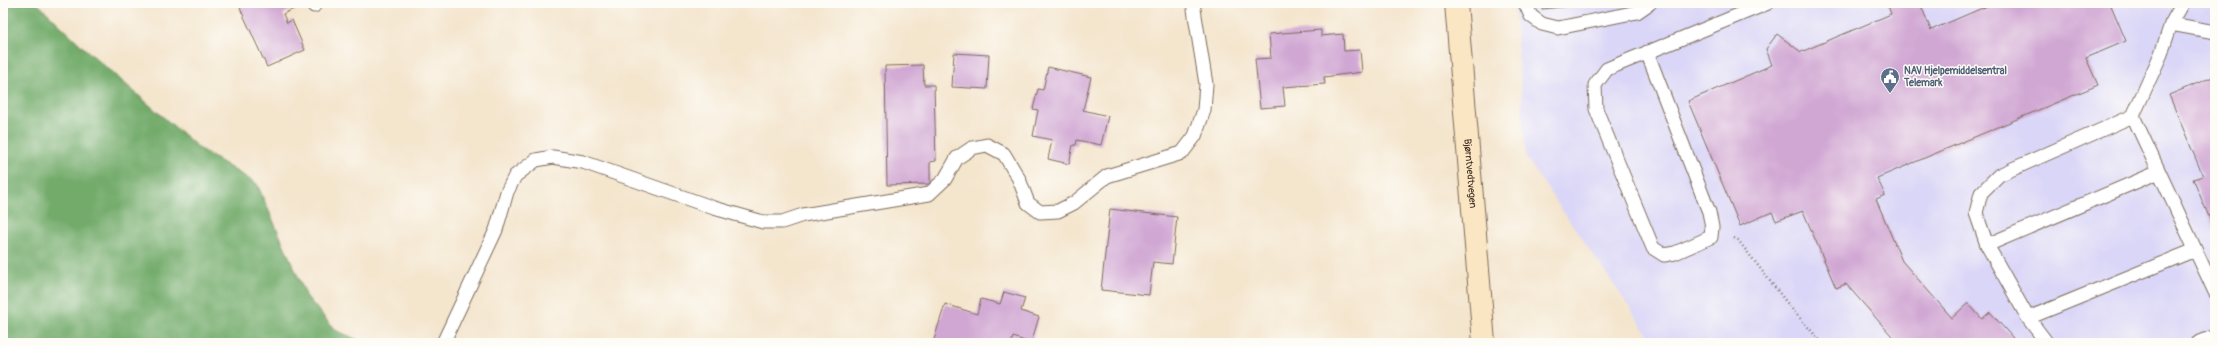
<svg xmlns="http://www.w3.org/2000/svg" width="2218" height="346" font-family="Pangolin,sans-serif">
  <rect width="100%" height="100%" fill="#fdfcf7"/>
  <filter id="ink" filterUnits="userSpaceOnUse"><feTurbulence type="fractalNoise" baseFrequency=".025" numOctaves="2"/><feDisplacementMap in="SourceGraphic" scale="8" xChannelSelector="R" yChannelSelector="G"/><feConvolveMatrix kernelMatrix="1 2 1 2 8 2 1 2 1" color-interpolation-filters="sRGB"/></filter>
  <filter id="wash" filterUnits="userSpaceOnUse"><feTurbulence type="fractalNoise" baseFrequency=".012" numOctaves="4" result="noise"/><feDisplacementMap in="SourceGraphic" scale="16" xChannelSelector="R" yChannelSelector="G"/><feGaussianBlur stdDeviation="0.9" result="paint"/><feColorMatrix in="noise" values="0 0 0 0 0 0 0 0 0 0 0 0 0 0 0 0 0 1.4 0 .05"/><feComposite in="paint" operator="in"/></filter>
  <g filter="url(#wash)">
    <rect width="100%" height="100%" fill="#f4e5cd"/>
    <!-- built -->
    <path fill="#dad6f7" d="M1514,3H2215V343H1654L1526,158Z"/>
    <!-- forest -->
    <path fill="#72ab6a" stroke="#566a44" d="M3,3H37L84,48L200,149L257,184L307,297L335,330L365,343H3Z"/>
    <g id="blocks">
      <!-- building -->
      <path fill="#d0a6d3" d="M250,3H294L296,8L283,14L287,23L292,20L305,50L267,67L240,8Z
        M1542,3H1594V4L1542,9Z
        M1887,3H1920L1931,30L1994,3H2110L2126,41L2086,58L2098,85L1877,178L1885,195L1876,199L1902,261L1952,318L1968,303L1982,319L1990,312L2013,338L2007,343H1898L1846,284L1836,288L1803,211L1776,221L1772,212L1740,226L1688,101L1772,65L1766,49L1777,34L1801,52L1891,14Z
        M1321,30V36L1343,34L1344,51L1360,50L1362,72L1324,77L1325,84L1283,87L1285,106L1260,108L1255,59L1271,58L1269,34Z
        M954,53L989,55L987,89L952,87Z
        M923,65L924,85H934L936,161L930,162V184L887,185L885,66Z
        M1048,67L1091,77L1083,110L1108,116L1101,145L1077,140L1076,145H1073L1069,164L1048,159L1052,140L1033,136L1038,110L1033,109L1038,89L1043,90Z
        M2215,76V231L2193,179L2203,176L2169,95Z
        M1110,209L1177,217L1172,264L1153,262L1149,295L1101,290Z
        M1004,292L1025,298L1021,311L1039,317L1031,343L1013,337L1011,343H933L945,304L977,314L981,299L1000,304Z"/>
    </g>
  </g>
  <g filter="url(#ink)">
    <use href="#blocks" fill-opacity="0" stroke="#7c6b5b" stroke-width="1"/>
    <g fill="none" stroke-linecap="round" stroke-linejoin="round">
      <!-- service casing -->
      <g stroke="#7c6b5b" stroke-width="15">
        <path id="service" d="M313,3L314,6
          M1525,3L1531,16L1542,24L1558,28L1637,12L1650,3
          M2171,24L2215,32
          M1647,52L1709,212L1712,227L1711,237L1675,253L1664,255L1653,248L1596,109L1595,85L1607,69L1768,3
          M2133,116L2215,292
          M1987,245L2159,172
          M2028,318L2195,250
          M443,343L496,230L507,192L515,176L536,160L553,157L583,162L714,208L763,222H782L803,215L929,194L945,179L957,158L972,148L987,145L1004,154L1019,179L1028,203L1040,212L1058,211L1074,203L1107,176L1182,153L1195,136L1204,110L1206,84L1193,3
          M2047,343L2028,318L1987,245L1976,213L1981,193L1999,175L2133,116L2161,54L2171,24L2183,3
          M2198,343L2215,336"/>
      </g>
      <!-- secondary casing -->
      <g stroke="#7c6b5b" stroke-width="24">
        <g id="secondary">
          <path id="s1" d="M1456,3L1484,343"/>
        </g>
      </g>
      <!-- path -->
      <path stroke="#7c6b5b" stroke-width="2.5" stroke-dasharray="1 3" stroke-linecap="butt" d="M99,3H118
        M1734,238L1738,240L1791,308L1822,343"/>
      <!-- service -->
      <use href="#service" stroke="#fff" stroke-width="13"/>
      <!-- secondary -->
      <use href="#secondary" stroke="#fbe6c3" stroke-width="22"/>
    </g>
  </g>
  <!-- icons -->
  <defs>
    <g id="civic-pin" transform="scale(1)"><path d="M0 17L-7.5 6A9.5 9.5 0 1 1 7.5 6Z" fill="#5c6f8a" stroke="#fdfcf7"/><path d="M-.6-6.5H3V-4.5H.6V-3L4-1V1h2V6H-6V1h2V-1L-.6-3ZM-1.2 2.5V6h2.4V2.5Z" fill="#fff"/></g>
  </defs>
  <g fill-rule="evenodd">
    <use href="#civic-pin" x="1890" y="77"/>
  </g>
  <g text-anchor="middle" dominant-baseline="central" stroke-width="3" stroke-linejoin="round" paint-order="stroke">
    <!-- service labels -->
    <g font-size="10" font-weight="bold" fill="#4e5e75" stroke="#fdfcf7" text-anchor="start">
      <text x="1904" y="71">NAV Hjelpemiddelsentral<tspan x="1904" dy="12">Telemark</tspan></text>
    </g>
    <!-- street labels -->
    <g font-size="10" fill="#3b2a1e" stroke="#fdfcf7">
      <text stroke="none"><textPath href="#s1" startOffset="171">Bjørntvedtvegen</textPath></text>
    </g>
  </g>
  <!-- margin -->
  <rect width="2218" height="346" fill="none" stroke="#fdfcf7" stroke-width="16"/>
</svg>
